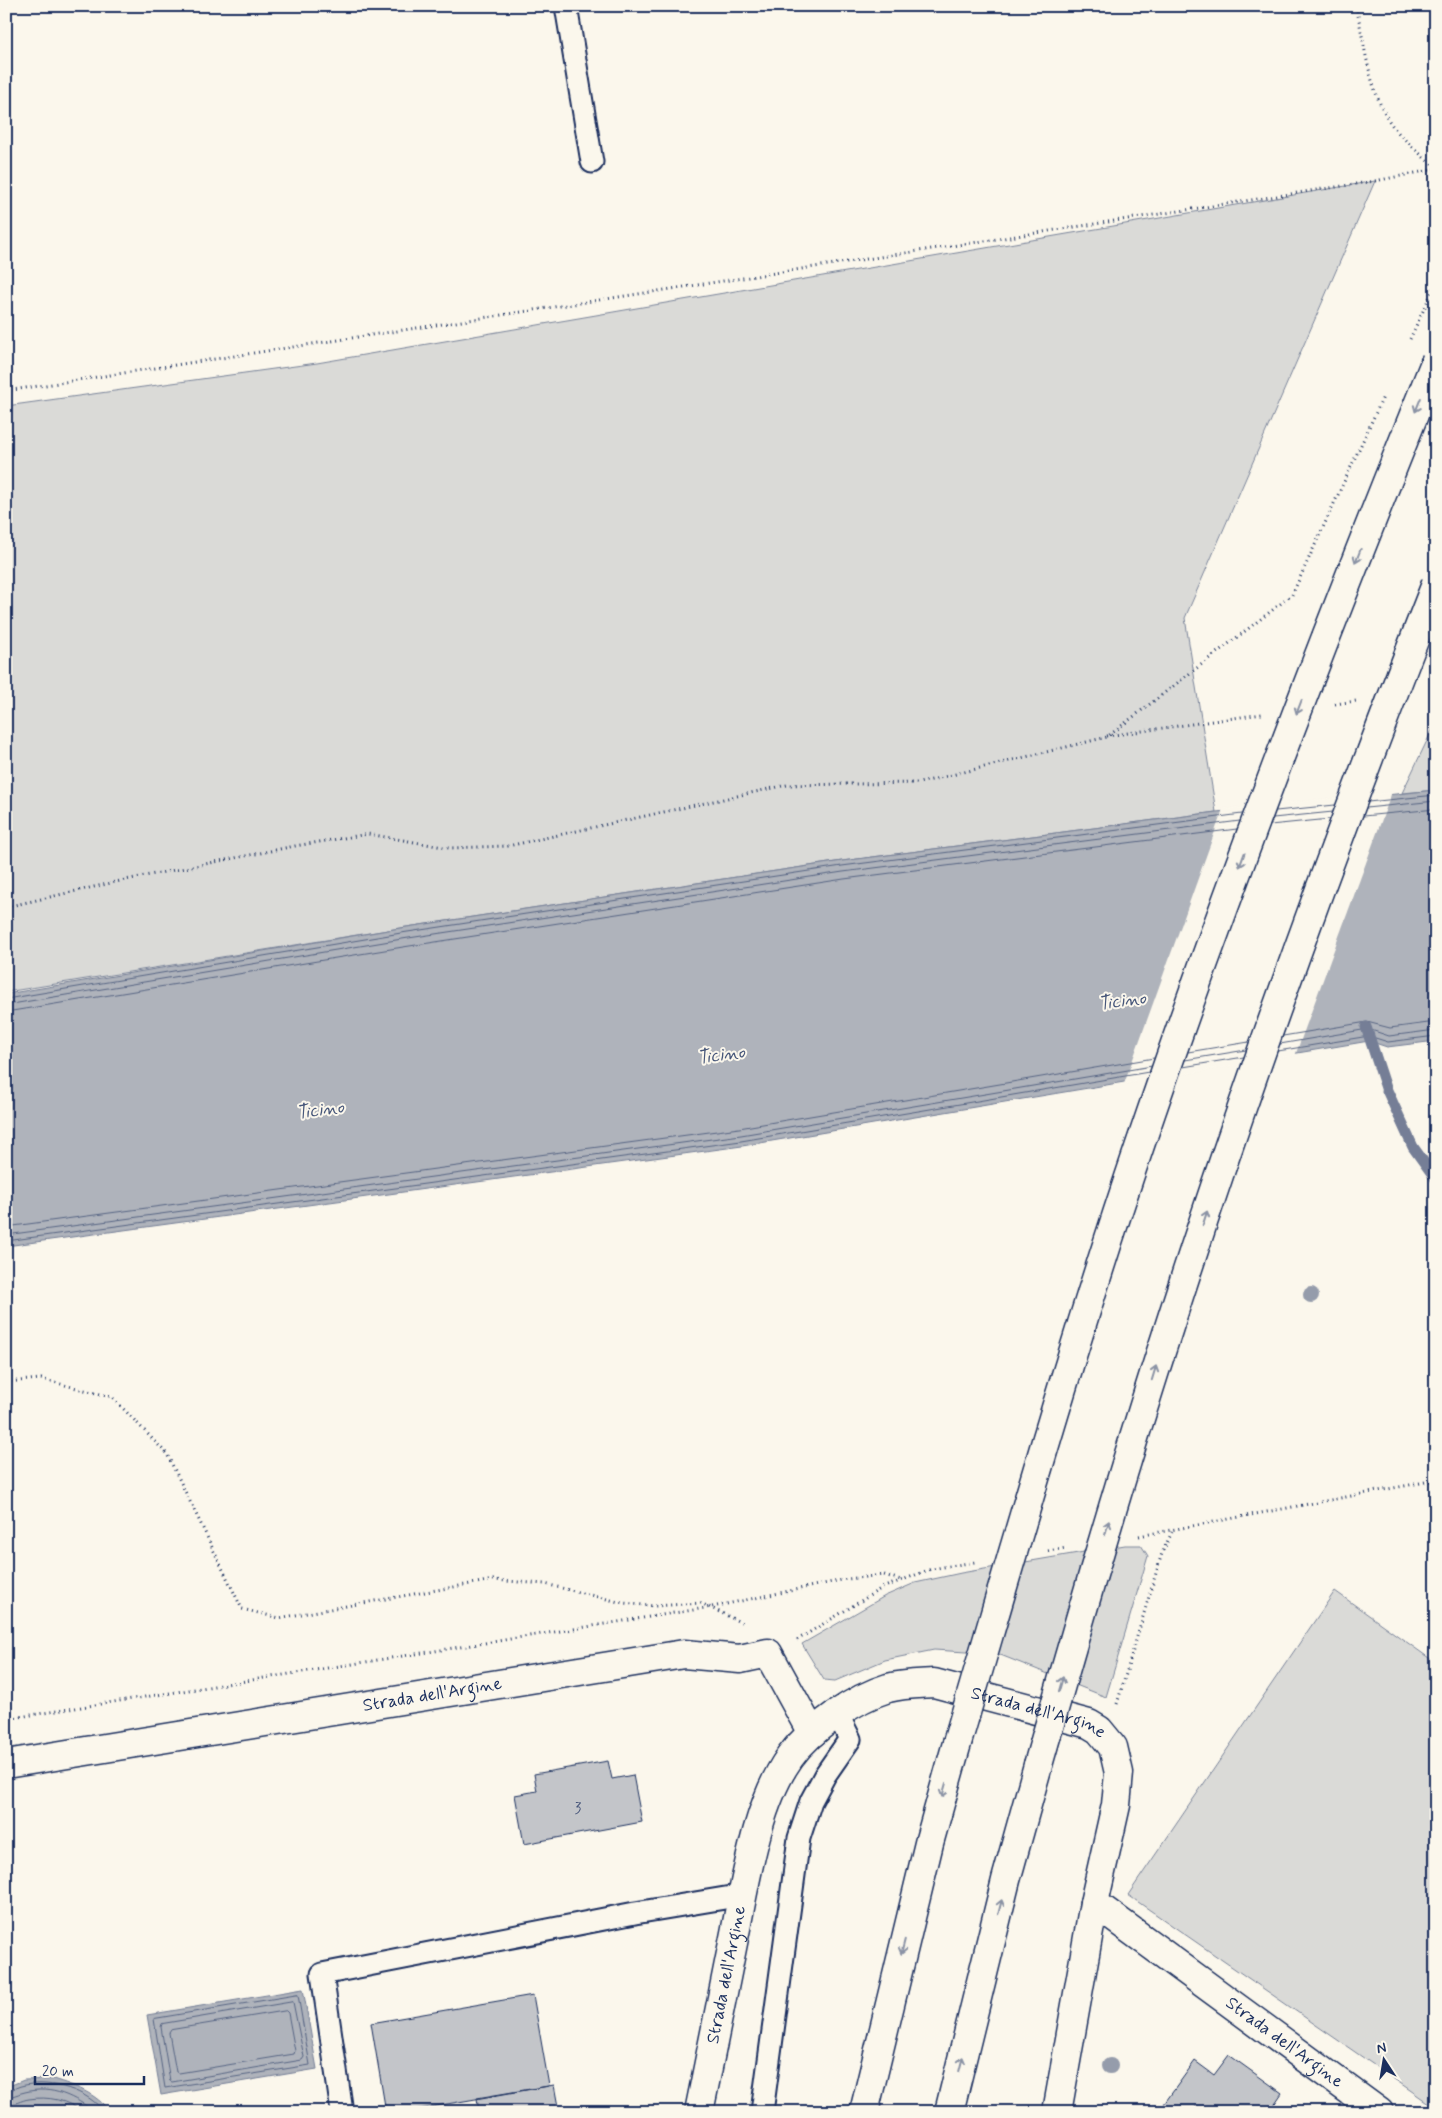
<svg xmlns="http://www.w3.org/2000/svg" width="1442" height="2118" font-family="Mynerve,sans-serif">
  <rect width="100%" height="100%" fill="#fbf7ec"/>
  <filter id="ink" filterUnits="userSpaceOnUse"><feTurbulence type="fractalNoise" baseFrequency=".02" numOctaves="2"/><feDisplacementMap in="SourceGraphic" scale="10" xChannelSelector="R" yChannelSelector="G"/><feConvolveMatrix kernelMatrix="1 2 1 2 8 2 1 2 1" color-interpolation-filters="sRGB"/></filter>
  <g filter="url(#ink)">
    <!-- green -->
    <path fill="#dadad7" stroke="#7a849a" d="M1375,181L1185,618L1216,812L842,861L400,928L6,992V406L317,363Z
      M1436,722V790L1402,793Z
      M1125,1545H1141L1148,1556L1106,1697L998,1654L934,1650L885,1660L835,1681L824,1680L802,1644L885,1596L915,1583L961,1573Z
      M1335,1591L1436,1663V2108L1128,1895Z"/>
    <!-- water -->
    <path fill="#afb3bb" stroke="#747e96" d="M1436,790V1041L1387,1047L1369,1041L742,1146L6,1246V994L400,928L842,861L1216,812Z
      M303,1989L317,2069L161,2095L147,2015Z
      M53,2079C75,2086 96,2093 110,2112H6V2087L24,2080Z"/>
    <!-- pier -->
    <path fill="#fbf7ec" d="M1392,792L1295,1056L1124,1084L1223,809Z"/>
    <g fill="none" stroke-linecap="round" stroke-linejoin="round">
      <!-- shore -->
      <path stroke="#566483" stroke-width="1" d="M1368,802L1436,795
        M1366,808L1436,801
        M1276,811L1335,805
        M1363,816L1436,809
        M1273,818L1333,812
        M1270,825L1330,819
        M6,999L401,933L842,866L1242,814
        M6,1005L402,939L843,872L1240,821
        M6,1012L403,947L844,879L1237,829
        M1283,1036L1367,1022L1390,1028L1436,1022
        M1280,1044L1368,1029L1389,1036L1436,1030
        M1278,1051L1369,1036L1388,1042L1436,1036
        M1188,1052L1249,1042
        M1185,1060L1246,1050
        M1183,1067L1244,1057
        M6,1227L739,1128L1154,1058
        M6,1235L741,1135L1152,1066
        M6,1241L741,1141L1149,1072
        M298,1995L310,2065L165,2088L154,2019Z
        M293,2002L304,2057L302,2060L172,2082L170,2081L161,2027L162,2024Z
        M286,2011L288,2013L295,2051L294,2054L179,2073L176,2072L169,2033L171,2030Z
        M6,2091C13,2090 18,2086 25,2085C51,2080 88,2090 104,2112
        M6,2097C13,2097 19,2093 25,2092C52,2085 75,2097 95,2112
        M6,2105C15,2105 21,2100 29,2099C49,2096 67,2100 83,2112"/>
      <!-- stream -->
      <path stroke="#747e96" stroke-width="11" d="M1366,1027L1386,1088L1413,1147L1436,1179"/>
    </g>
    <!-- building -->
    <path fill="#c3c5c9" stroke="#1b2f5e" d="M608,1761L612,1779L633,1775L642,1822L524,1844L515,1795L537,1791L534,1774Z
      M533,1995L549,2086L402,2112H386L371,2023Z
      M1229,2055L1282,2093L1269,2112H1204L1196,2106L1191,2112H1175L1164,2104L1195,2061L1214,2075Z
      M554,2085L559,2112H479L477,2098Z"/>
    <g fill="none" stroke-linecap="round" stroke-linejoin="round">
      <!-- lane casing -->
      <g stroke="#1b2f5e" stroke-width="25">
        <path id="lane" d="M566,6L592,162
          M342,2112L322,1974L635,1913L743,1895
          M762,2112L799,1838L811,1801L825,1775L850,1739L838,1715"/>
      </g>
      <!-- street casing -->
      <g stroke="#1b2f5e" stroke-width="31">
        <g id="street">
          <path id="s1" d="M6,1764L684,1654L740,1659L768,1653L812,1733"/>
          <path id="s2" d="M1094,1903L1379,2112"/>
          <path id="s3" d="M699,2112C711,2052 723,1993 735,1933C746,1879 757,1803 790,1757C810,1729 855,1698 888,1688C903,1684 918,1684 934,1683L1089,1724L1099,1730L1113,1747L1119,1773L1116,1805L1094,1903L1057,2112"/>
        </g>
      </g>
      <!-- highway casing -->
      <g stroke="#1b2f5e" stroke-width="31">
        <path id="highway" d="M864,2112L929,1843L957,1743
          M949,2112L1006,1880L1038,1765"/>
      </g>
      <!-- path -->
      <path stroke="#1b2f5e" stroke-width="3" stroke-dasharray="1 4" stroke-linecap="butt" d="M1356,6C1365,45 1369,95 1394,128C1406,142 1422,155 1436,169
        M1410,339L1436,283
        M6,391L1375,181L1436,169
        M1335,704L1356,701
        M1107,736L1262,714
        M6,907L120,881L295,846L368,834L449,848L508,846L787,785L919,783L1107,737L1292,595L1383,397
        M6,1382L41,1379L112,1397L167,1454L242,1609L279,1618L493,1580L545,1584L623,1603L655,1606L701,1603L744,1624
        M1139,1536L1436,1480
        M1048,1551L1066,1548
        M797,1640L882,1588L931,1569L975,1562
        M1117,1704L1162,1553L1172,1532
        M6,1719L712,1607L847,1579L884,1575L901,1580"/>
      <!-- lane -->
      <use href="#lane" stroke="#fbf7ec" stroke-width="21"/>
      <!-- street -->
      <use href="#street" stroke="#fbf7ec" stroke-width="28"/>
      <!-- highway -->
      <use href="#highway" stroke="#fbf7ec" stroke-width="28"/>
      <!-- highway-bridge casing -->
      <g stroke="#1b2f5e" stroke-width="31" stroke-linecap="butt">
        <path id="highway-bridge" d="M957,1743C1016,1543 1073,1342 1140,1145C1230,880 1331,619 1436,360
          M1038,1765C1080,1618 1122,1472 1169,1327C1249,1076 1340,829 1436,584"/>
      </g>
      <!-- highway-bridge -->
      <use href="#highway-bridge" stroke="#fbf7ec" stroke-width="28"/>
    </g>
    <!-- trees -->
    <g fill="#959cab">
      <circle cx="1311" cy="1295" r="8"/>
      <circle cx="1110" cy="2066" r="8"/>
    </g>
    <!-- one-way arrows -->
    <defs><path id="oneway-shaft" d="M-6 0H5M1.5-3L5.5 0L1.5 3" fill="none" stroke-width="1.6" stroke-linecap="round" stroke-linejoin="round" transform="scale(1.25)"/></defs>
    <g stroke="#8b93a5">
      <use href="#oneway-shaft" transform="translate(1418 405) rotate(112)"/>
      <use href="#oneway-shaft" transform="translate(1358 556) rotate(111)"/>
      <use href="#oneway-shaft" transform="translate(1299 707) rotate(111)"/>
      <use href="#oneway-shaft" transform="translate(1242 860) rotate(110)"/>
      <use href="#oneway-shaft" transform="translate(1205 1218) rotate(-72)"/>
      <use href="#oneway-shaft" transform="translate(1154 1373) rotate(-73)"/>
      <use href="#oneway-shaft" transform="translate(1107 1528) rotate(-74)"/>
      <use href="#oneway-shaft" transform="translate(1061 1684) rotate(-74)"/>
      <use href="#oneway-shaft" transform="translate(944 1790) rotate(106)"/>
      <use href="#oneway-shaft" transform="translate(1000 1907) rotate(-76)"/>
      <use href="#oneway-shaft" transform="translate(903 1947) rotate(104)"/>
      <use href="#oneway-shaft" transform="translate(961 2064) rotate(-76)"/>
    </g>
  </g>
  <g text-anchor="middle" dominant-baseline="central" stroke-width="4" stroke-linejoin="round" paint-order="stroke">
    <!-- number labels -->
    <g font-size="15" fill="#455479">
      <text x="578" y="1809">3</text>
    </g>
    <!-- street labels -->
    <g font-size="18" fill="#1b2f5e" stroke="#fbf7ec">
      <text stroke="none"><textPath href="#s1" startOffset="432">Strada dell'Argine</textPath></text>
      <text stroke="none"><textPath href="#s3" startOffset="645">Strada dell'Argine</textPath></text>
      <text stroke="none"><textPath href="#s3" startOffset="140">Strada dell'Argine</textPath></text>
      <text stroke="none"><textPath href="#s2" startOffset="236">Strada dell'Argine</textPath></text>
    </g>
    <!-- water labels -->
    <g font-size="19" font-style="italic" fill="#47577a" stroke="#fbf7ec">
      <text transform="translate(1122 1001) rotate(-8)">Ticino</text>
      <text transform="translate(721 1055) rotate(-8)">Ticino</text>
      <text transform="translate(320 1110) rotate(-8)">Ticino</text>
    </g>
  </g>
  <!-- margin -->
  <rect width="1442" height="2118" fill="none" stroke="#fbf7ec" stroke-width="25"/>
  <rect x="12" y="12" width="1417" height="2093" fill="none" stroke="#1b2f5e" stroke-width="2" filter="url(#ink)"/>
  <!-- north arrow -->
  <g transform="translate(1384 2060) rotate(348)" stroke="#fbf7ec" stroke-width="4" paint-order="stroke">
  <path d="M0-4L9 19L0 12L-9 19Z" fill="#1b2f5e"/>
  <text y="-8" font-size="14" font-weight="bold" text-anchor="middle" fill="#1b2f5e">N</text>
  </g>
  <!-- scale -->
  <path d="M35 2076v8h109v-8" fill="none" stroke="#1b2f5e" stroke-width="2.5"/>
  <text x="42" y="2076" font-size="15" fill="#1b2f5e" stroke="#fbf7ec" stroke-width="4" paint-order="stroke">20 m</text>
</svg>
